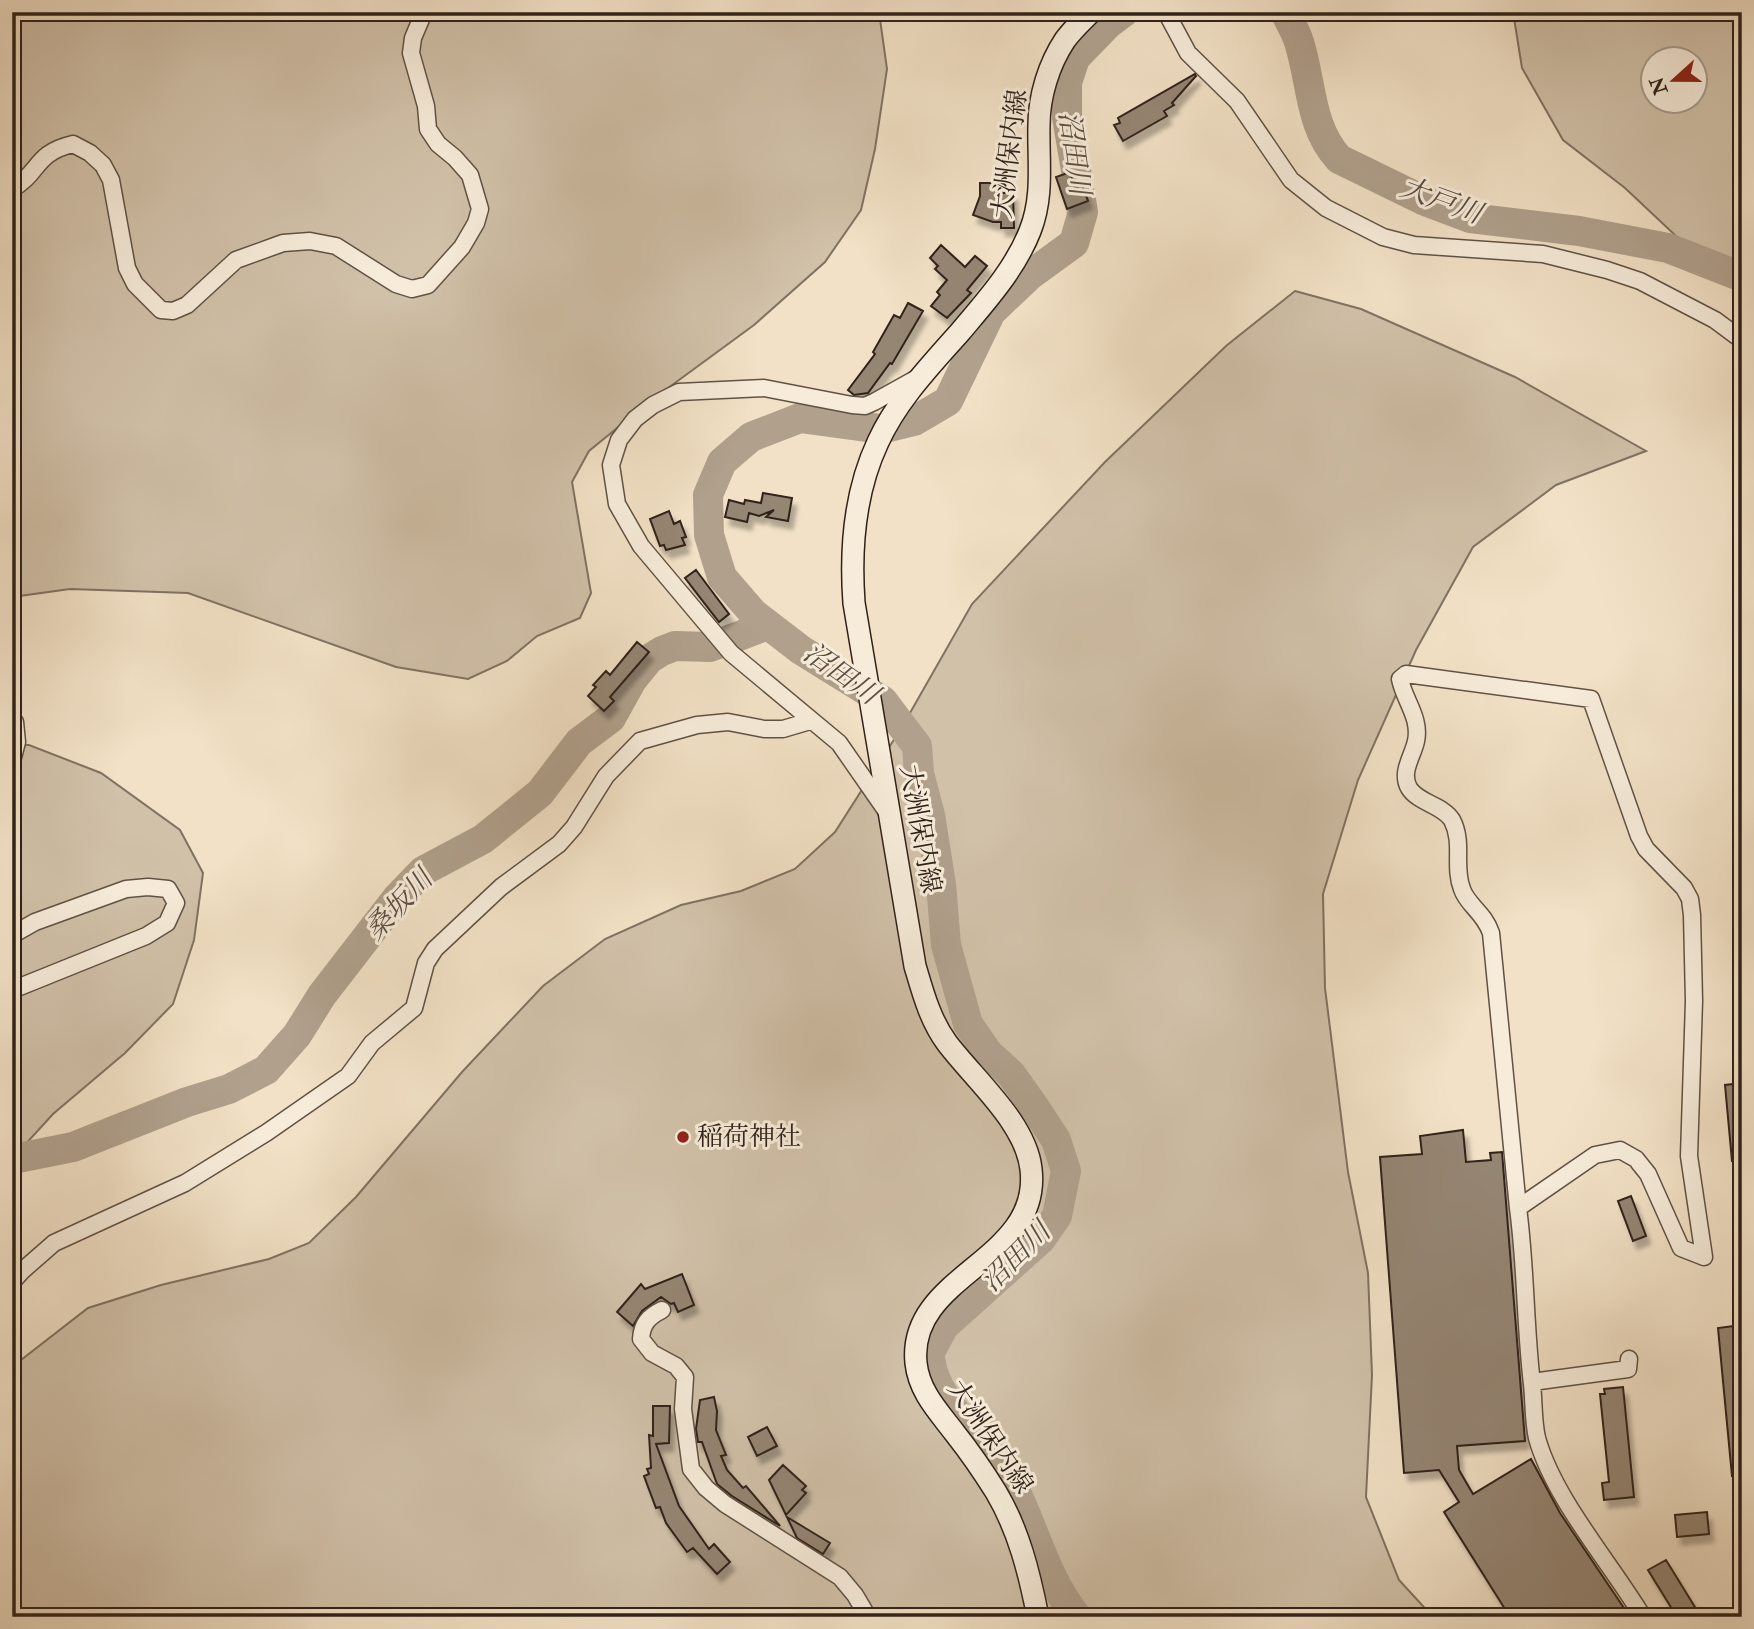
<svg xmlns="http://www.w3.org/2000/svg" width="1754" height="1629" font-family="'IM FELL Double Pica','Noto Serif JP',serif">
  <defs>
    <filter id="shadow"><feDropShadow dx="4.5" dy="8" stdDeviation="2" flood-color="#0004"/></filter>
  </defs>
  <rect width="100%" height="100%" fill="#f2e1c6"/>
  <filter id="stains"><feTurbulence type="fractalNoise" baseFrequency=".00286" numOctaves="4"/><feColorMatrix values="0 0 0 0 .2 0 0 0 0 .09 0 0 0 0 .02 0 0 0 .5 -.17"/></filter>
  <radialGradient id="worn" r=".72"><stop offset=".6" stop-color="#630" stop-opacity="0"/><stop offset="1" stop-color="#630" stop-opacity=".3"/></radialGradient>
  <!-- green -->
  <path fill="#d1c1a9" stroke="#807262" stroke-width="2" fill-rule="evenodd" d="M12,12H879L887,69L875,149L861,210L825,262L754,325L649,402L589,451L572,482L591,593L580,618L537,636L507,661L468,679L396,667L188,593L70,589L12,597Z
    M1513,12H1742V278L1694,253L1625,188L1563,140L1522,68ZM1652,60H1694V102H1652Z
    M1295,291L1361,309L1515,377L1646,451L1556,485L1473,547L1416,650L1358,780L1323,894L1325,988L1348,1172L1368,1273L1372,1375L1366,1497L1399,1580L1433,1617H12V1367L88,1308L161,1285L269,1259L309,1243L356,1197L462,1072L543,986L605,939L681,905L741,891L795,869L835,832L902,727L972,604L1105,462L1226,346Z
    M12,745H29L101,773L180,830L203,873L194,940L173,1004L125,1053L53,1114L12,1159Z"/>
  <g fill="none" stroke-linecap="round" stroke-linejoin="round">
    <!-- river -->
    <path stroke="#b0a08c" stroke-width="30" d="M1285,12C1290,22 1296,32 1299,42C1312,83 1309,126 1339,159L1425,201L1470,218L1579,231L1668,248L1742,277
      M12,1161L18,1158L73,1147L187,1102L229,1089L266,1070L297,1035L322,995L397,898L423,871L483,839L540,793L579,742L611,718L632,680L649,659L662,651L675,646L710,647L768,625
      M1077,1617C1041,1573 1033,1516 1003,1469C982,1439 950,1414 936,1380C932,1372 931,1362 929,1354L944,1326L1041,1239L1057,1216L1066,1171L1056,1140L1035,1108L1011,1074L988,1053L968,1024L946,945L941,884L930,815L919,773L917,746L883,701L801,650L754,614L722,577L709,535L708,495L722,462L751,437L800,418L881,429L914,421L948,401L991,312L1030,275L1074,243L1083,212L1067,117V83L1075,58L1108,24L1124,12"/>
  </g>
  <!-- building -->
  <path fill="#958573" stroke="#30221a" stroke-width="2" filter="url(#shadow)" d="M1195,74L1196,76L1172,103L1174,105L1164,111L1167,116L1123,141L1114,125L1120,123L1118,118Z
    M1070,172L1075,188L1082,185L1088,201L1067,209L1056,177Z
    M980,183H999V193H1013L1014,228H1001V222H993L973,215L980,196Z
    M941,245L965,267L975,256L987,266L967,290L971,293L947,318L931,306L940,295L937,292L947,280L935,269L938,266L930,258Z
    M908,303L923,311L892,364L890,363L868,393L854,395L848,390L875,354L873,352L894,315L900,318Z
    M763,493L792,498L788,521L766,517L774,510L759,516L749,513L747,522L725,517L729,500L744,504L745,500L761,503Z
    M669,511L674,524L680,521L686,537L682,538L685,545L666,550L664,545L660,546L650,519Z
    M696,570L729,614L719,622L685,578Z
    M637,642L649,652L610,697L614,701L604,711L588,696L596,687L593,685L606,671L610,675Z
    M1742,1083V1160L1732,1161L1725,1085Z
    M1463,1130L1466,1162L1491,1160L1490,1153L1502,1152L1525,1441L1457,1446L1459,1470L1473,1494L1531,1459L1560,1513L1630,1617H1510L1444,1512L1459,1502L1439,1470L1404,1473L1380,1157L1422,1154L1420,1136Z
    M1631,1196L1646,1236L1633,1241L1618,1201Z
    M682,1274L694,1305L678,1312L674,1303L671,1304L661,1297L642,1311L633,1326L617,1312L641,1284L645,1289Z
    M1742,1325V1476H1732L1718,1328Z
    M1623,1387L1634,1497L1604,1500L1602,1483L1609,1482L1600,1394H1605L1604,1389Z
    M714,1397L717,1411L716,1430L726,1455L721,1456L727,1470L743,1488L746,1486L780,1526L732,1496L717,1484L702,1442H698L696,1429L700,1400Z
    M653,1406H670L669,1443L656,1444L679,1506L709,1549L714,1544L730,1562L717,1574L693,1548L687,1552L666,1523L660,1507L656,1508L644,1476L649,1474L647,1469L651,1468L649,1435L653,1436Z
    M767,1427L777,1446L757,1456L748,1437Z
    M783,1465L806,1486L802,1490L806,1493L786,1515L769,1480Z
    M1707,1512L1709,1534L1677,1537L1675,1515Z
    M787,1517L830,1543L823,1554L797,1538Z
    M1666,1560L1698,1612L1691,1617H1677L1648,1570Z"/>
  <g fill="none" stroke-linecap="round" stroke-linejoin="round">
    <!-- street casing -->
    <g stroke="#605245" stroke-width="19">
      <path id="street" d="M1166,12L1188,53L1237,101L1291,180L1326,208L1383,237L1414,245L1543,254L1607,270L1640,281L1715,320L1742,340
        M12,189C40,173 34,153 73,144L90,153L103,165L111,180L127,268L135,284L161,310L173,311L187,305L236,260L283,243L310,241L336,246L396,284L412,289L428,285L462,247L476,223L480,209L470,175L455,158L438,144L428,129L426,106L411,53L413,38L424,12
        M12,722H15L17,742L12,761
        M887,812L839,743L731,653L641,546L617,504L611,465L619,440L635,419L653,405L679,392L764,388L852,405L865,406L874,402L917,378
        M12,935L35,922L126,889L148,887L168,889L176,903L167,923L146,936L12,990
        M1518,1208L1595,1155L1620,1150L1636,1159L1648,1174L1681,1248L1704,1257L1689,1156L1694,1001L1692,915L1690,899L1684,888L1646,849L1639,836L1591,699L1406,674L1400,679C1404,700 1421,718 1416,741C1413,756 1400,772 1409,788C1418,803 1443,805 1452,820C1464,843 1453,866 1462,889C1467,905 1484,912 1491,933L1518,1208C1526,1267 1525,1326 1532,1384C1534,1402 1533,1421 1537,1438C1554,1499 1610,1562 1643,1617
        M12,1282L22,1271L54,1243L185,1183L266,1133L348,1076L372,1043L414,1008L426,963L435,949L501,887L559,844L574,827L606,776L640,741L697,725L728,722L764,729H783L810,721
        M662,1310C648,1317 642,1324 641,1339L652,1353L676,1366L685,1377L683,1409L691,1469L706,1488L725,1504L840,1577L855,1595L868,1617
        M1532,1382L1628,1369L1629,1359"/>
    </g>
    <!-- secondary casing -->
    <g stroke="#30221a" stroke-width="24">
      <path id="secondary" d="M1038,1617C1029,1572 1019,1531 996,1492C983,1471 969,1451 954,1432C937,1410 919,1391 916,1363C907,1274 1042,1262 1031,1169C1026,1123 975,1080 947,1043C930,1020 923,993 915,966L854,603C850,548 854,493 878,442C897,400 931,365 961,331C987,300 1015,269 1030,231C1044,196 1038,161 1039,125C1039,96 1049,64 1065,40C1072,30 1082,21 1091,12"/>
    </g>
    <!-- street -->
    <use href="#street" stroke="#f7ecda" stroke-width="16"/>
    <!-- secondary -->
    <use href="#secondary" stroke="#f7ecda" stroke-width="21"/>
  </g>
  <!-- markers -->
  <circle fill="#8f2418" stroke="#f7ecda" stroke-width="2.5" cx="683" cy="1137" r="7"/>
  <g text-anchor="middle" dominant-baseline="central" stroke-width="6" stroke-linejoin="round" paint-order="stroke">
    <!-- street labels -->
    <g font-size="26" fill="#30221a" stroke="#f7ecda">
      <text transform="translate(1010 154) rotate(-83)">大洲保内線</text>
      <text transform="translate(920 829) rotate(80)">大洲保内線</text>
      <text transform="translate(990 1437) rotate(56)">大洲保内線</text>
    </g>
    <!-- poi labels -->
    <g font-size="26" fill="#30221a" stroke="#f7ecda" text-anchor="start">
      <text x="697" y="1137">稲荷神社</text>
    </g>
    <!-- water labels -->
    <g font-size="28" font-style="italic" fill="#5d4e42" stroke="#f7ecda">
      <text transform="translate(1074 153) rotate(82)">沼田川</text>
      <text transform="translate(1441 201) rotate(20)">大戸川</text>
      <text transform="translate(841 674) rotate(35)">沼田川</text>
      <text transform="translate(399 905) rotate(-47)">桑坂川</text>
      <text transform="translate(1016 1257) rotate(-45)">沼田川</text>
    </g>
  </g>
  <!-- margin -->
  <rect width="1754" height="1629" fill="none" stroke="#f2e1c6" stroke-width="42"/>
  <rect x="14" y="14" width="1726" height="1601" fill="none" stroke="#30221a" stroke-width="3.5"/>
  <rect x="21" y="21" width="1712" height="1587" fill="none" stroke="#30221a" stroke-width="2"/>
  <!-- north arrow -->
  <g transform="translate(1674 80) rotate(249)"><circle r="33" fill="#f7ecda" stroke="#a79b8d" stroke-width="2"/>
  <path d="M0-5L12 26L0 18L-12 26Z" fill="#8f2418"/>
  <text y="-10" font-size="19" font-weight="bold" text-anchor="middle" fill="#30221a">N</text>
  </g>
  <rect width="100%" height="100%" filter="url(#stains)"/>
  <rect width="100%" height="100%" fill="url(#worn)"/>
</svg>
